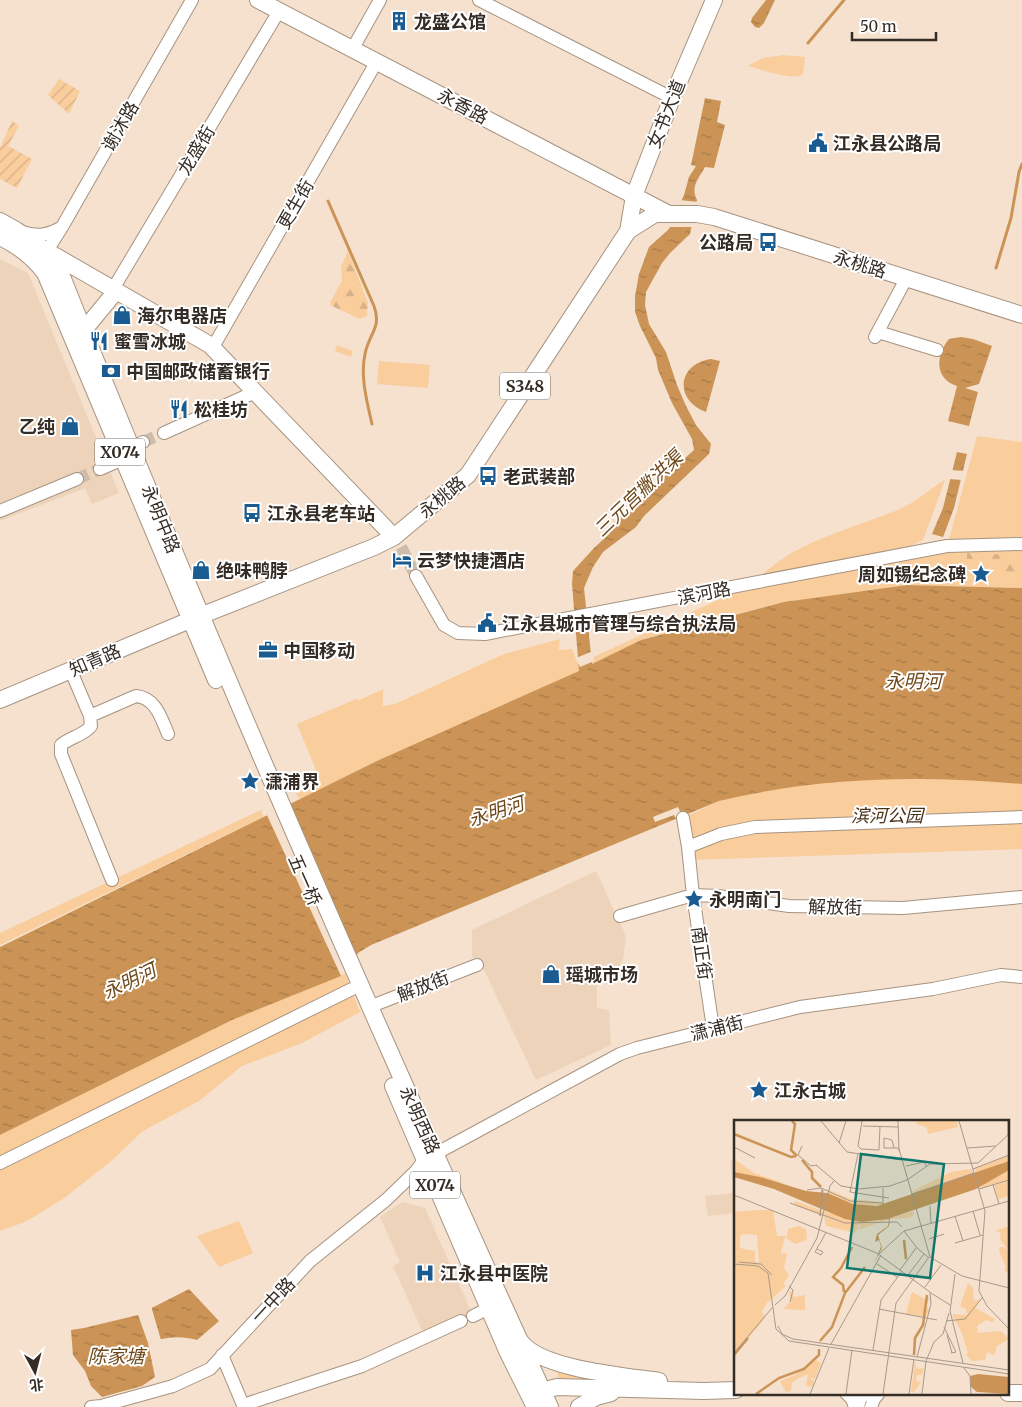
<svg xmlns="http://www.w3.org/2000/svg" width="1022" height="1407" font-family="Merriweather,'Noto Sans SC',serif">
  <defs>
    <pattern id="forest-firs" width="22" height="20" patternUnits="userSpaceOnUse" patternTransform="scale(1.25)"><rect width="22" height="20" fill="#facd9d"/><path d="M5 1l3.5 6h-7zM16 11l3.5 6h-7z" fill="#d7b087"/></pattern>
    <pattern id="garden-furrows" width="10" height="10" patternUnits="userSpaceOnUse" patternTransform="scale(1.25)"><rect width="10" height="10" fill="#facd9d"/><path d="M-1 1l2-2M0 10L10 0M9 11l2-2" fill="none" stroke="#d7b087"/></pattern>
    <pattern id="water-ripples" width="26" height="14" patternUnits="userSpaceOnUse" patternTransform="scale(1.25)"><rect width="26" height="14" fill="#cb9456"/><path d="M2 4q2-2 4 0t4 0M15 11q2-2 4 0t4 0" fill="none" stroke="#a67947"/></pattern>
  </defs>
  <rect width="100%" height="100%" fill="#f5e1cd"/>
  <!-- built -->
  <path fill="#edd3b9" d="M0,259L28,273L119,493L92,504L85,488L0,521Z
    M596,871L626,937L623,959L615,976L597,981V1008L609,1010L611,1045L536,1080L485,972L472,956V930Z
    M736,1159V1213L708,1216L705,1196L734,1193L730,1160Z
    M402,1202L425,1208L473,1316L425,1337L393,1266L400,1262L380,1217Z"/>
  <!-- green -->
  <path fill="#facd9d" d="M783,55L805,57L803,74C794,82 760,69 748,66L763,58Z
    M379,361L430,365L428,388L377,384Z
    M977,436L1022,442V537L949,540Z
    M945,480L923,540L891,556L1022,544V588L907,585L784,602L686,627L641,640L592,665L300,799L296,794L321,782L297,724L356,699L359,700L384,689L383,692V706L395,704L504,654L560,639L559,650L572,649L578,664L755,583C789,542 853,529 900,509C917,502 929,489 945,480Z
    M891,778L969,779L1022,784V849L690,860L683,818L719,801L755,792L821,783Z
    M261,810L263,817L0,945V933Z
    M345,973L360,1012L302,1043L242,1066L199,1101L143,1131L110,1162L63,1199L27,1221L0,1231V1135L232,1020Z
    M239,1221L253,1253L219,1267L197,1236Z
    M556,1369L598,1380L559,1378Z"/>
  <!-- forest -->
  <path fill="url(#forest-firs)" d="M348,251L368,303L367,316L360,319L330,305L331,301L342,281L341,267Z
    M337,345L353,351L351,357L335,351Z
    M967,553L1010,555L1014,565L1022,566V577L998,576V568L967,567Z"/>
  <!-- garden -->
  <path fill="url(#garden-furrows)" d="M59,79L80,91L69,114L48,95Z
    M12,121L19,126L8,146L32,159L17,188L0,179V148Z"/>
  <!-- water -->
  <path fill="url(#water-ripples)" d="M766,0H775L764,23L759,28L755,27L751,22L752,18Z
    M705,98L721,101L717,122L725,125L714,168L705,167C699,178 690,187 697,200L690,234L670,253L662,263L646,292L645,305L649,324L666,352L677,385L686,406L696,425L711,444L709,454L644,516L636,527L603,552L593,567L584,588L592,664L641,640L784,602L907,585L1022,588V784C920,775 819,777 719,801L371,945L358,953L351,968L341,976L232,1020L0,1135V947L379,760L579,671L572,584L573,571L594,548L609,534L606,531L616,520L694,450L692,439L672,403L658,370L656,358L640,326L635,312V296L639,274L649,247L669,229L684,195L689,177L696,166L691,165Z
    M961,337L973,339L992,346L979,384L965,388L978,392L969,426L948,421L957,386L961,387C958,386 953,385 950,383C933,372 939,351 949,339Z
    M711,359L720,361L706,412C674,400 677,364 711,359Z
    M957,452L967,454L954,508L943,537L932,534L943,508Z
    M189,1289L219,1321L197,1340C180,1335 164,1337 148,1343L155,1377L142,1386L102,1397L91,1386L85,1371L73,1355L71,1330L84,1328L138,1315Z"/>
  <!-- pier -->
  <path fill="#f5e1cd" d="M679,200L699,202L693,227H668Z
    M950,470L965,471L963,480L947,479Z
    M593,651L594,661L580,667L576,658Z
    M288,802L355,955L345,973L341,976L266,813Z
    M678,807L683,818L677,820L674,815L655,822L653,817Z
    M151,1306L161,1340L148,1343L137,1312Z"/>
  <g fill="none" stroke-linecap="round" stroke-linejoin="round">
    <!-- stream -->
    <path stroke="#cb9456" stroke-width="3" d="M808,43L844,0
      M328,201L374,306C382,328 369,333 365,354C360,376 367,402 372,424
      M996,268L1011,218L1019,172L1022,164"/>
    <!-- minor-tunnel -->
    <path stroke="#cfbdab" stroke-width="12" stroke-dasharray="12 6" stroke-linecap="butt" d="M143,442L164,433
      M77,479L100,469
      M401,547L416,576"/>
    <!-- minor casing -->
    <g stroke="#a69380" stroke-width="14">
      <path id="minor" d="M479,0L672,98
        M353,48L380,0
        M22,232C37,237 49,235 62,227
        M43,257L62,227L192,0
        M113,289L279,11
        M878,332L937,350
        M875,337L906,279
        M213,347L377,61
        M164,433L255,392
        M132,447L143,442
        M100,469L123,459
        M0,511L77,479
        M416,576L444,625L458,633L485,634L947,546L1022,544
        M71,671L90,716L91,726C83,736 70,737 61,745V754L112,880
        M90,716L136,696C156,698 161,718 168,734
        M683,818L688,847L693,895L713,1028
        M688,847L721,834L755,827L1022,817
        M620,916L693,895L718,896L789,906L903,908L1022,897
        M369,1007L477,965
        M0,1163L352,989
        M473,1316L489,1308
        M222,1355L243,1405L362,1366L461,1321
        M846,1393L852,1399L855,1407
        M91,1407L101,1406L173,1386L210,1369L310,1261L386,1200L416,1171L424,1160L620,1054L637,1048L800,1007L933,989L1001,975L1022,977
        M858,1407L860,1399L866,1393
        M871,1407L874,1399L879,1393"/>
    </g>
    <!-- major casing -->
    <g stroke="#a69380" stroke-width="18">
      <path id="major" d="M258,0L667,213
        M0,221L16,230L48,252L59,269C212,653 378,1031 550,1407
        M628,231L634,196L672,98L714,0
        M0,237C19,246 33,257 45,273L216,680
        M52,254L210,345L394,537
        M84,330L116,291
        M0,700L190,620L374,547L394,537L468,475L628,231L655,214H697L714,217L1022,315
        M393,1086L508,1353L535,1407
        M521,1342C541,1369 625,1376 659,1381
        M534,1393L557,1387L704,1391L736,1390
        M1008,1393H1022
        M579,1407L596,1397L611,1393"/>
    </g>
    <!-- minor -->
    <use href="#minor" stroke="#fff" stroke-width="12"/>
    <!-- major -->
    <use href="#major" stroke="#fff" stroke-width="16"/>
  </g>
  <!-- icons -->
  <defs>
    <g id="building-bare" transform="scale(1.5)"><path d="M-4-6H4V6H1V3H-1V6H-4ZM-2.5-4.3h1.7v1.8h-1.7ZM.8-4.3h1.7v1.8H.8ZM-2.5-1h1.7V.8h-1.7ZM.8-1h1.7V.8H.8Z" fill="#1a5c91" stroke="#fff" stroke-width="2.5" paint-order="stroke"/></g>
    <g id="civic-bare" transform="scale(1.5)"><path d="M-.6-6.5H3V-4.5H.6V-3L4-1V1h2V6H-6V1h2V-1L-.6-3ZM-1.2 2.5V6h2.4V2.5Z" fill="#1a5c91" stroke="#fff" stroke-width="2.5" paint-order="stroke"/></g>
    <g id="bus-bare" transform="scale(1.5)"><path d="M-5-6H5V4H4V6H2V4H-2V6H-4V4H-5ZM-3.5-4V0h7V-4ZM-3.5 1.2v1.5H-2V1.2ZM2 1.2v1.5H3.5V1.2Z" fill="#1a5c91" stroke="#fff" stroke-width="2.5" paint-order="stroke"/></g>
    <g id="shop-bare" transform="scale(1.5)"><path d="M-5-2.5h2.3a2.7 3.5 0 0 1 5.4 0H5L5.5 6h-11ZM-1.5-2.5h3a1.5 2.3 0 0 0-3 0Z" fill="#1a5c91" stroke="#fff" stroke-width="2.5" paint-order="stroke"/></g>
    <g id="restaurant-bare" transform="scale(1.5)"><path d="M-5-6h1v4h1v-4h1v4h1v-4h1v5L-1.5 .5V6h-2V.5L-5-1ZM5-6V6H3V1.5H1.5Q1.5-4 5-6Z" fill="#1a5c91" stroke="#fff" stroke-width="2.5" paint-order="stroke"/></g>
    <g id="bank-bare" transform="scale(1.5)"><path d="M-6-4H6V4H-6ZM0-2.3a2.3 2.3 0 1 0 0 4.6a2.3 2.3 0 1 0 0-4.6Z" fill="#1a5c91" stroke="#fff" stroke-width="2.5" paint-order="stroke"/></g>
    <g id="hotel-bare" transform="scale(1.5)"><path d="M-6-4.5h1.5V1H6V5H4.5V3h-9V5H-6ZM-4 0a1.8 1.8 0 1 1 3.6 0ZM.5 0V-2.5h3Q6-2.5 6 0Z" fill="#1a5c91" stroke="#fff" stroke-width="2.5" paint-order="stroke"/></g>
    <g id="sight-bare" transform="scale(1.5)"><path d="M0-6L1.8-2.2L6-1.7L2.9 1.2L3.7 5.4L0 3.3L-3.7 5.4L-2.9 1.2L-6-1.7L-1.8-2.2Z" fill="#1a5c91" stroke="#fff" stroke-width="2.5" paint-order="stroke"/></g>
    <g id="office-bare" transform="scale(1.5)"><path d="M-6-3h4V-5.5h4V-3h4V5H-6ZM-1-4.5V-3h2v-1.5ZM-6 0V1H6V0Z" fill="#1a5c91" stroke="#fff" stroke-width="2.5" paint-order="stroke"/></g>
    <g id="hospital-bare" transform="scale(1.5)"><path d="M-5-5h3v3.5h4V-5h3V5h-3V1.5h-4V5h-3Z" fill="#1a5c91" stroke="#fff" stroke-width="2.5" paint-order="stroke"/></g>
  </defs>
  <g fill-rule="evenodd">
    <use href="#building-bare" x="399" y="21"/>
    <use href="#civic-bare" x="818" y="143"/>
    <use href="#bus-bare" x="768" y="242"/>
    <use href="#shop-bare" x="122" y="315"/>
    <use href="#restaurant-bare" x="99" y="341"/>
    <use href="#bank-bare" x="111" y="371"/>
    <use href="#restaurant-bare" x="179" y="409"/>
    <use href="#shop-bare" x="70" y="426"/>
    <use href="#bus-bare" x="488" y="476"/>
    <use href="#bus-bare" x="252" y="513"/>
    <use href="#hotel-bare" x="402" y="560"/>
    <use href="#shop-bare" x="201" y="570"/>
    <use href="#sight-bare" x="981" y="574"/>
    <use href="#civic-bare" x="487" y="623"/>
    <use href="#office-bare" x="268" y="650"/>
    <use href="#sight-bare" x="250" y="781"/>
    <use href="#sight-bare" x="694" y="899"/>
    <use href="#shop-bare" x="551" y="974"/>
    <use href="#sight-bare" x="759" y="1090"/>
    <use href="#hospital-bare" x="425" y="1273"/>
  </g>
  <g text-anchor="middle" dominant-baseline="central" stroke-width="4" stroke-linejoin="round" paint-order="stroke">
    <!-- shield labels -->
    <g fill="#fff" stroke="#726c66" stroke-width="1">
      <rect x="500" y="372.5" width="50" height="27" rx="4"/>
      <rect x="95" y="438.5" width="50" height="27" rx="4"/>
      <rect x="410" y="1171.5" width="50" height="27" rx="4"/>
    </g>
    <g font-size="16" font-weight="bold" fill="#352d25">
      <text x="525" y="386">S348</text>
      <text x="120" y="452">X074</text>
      <text x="435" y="1185">X074</text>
    </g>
    <!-- poi labels -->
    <g font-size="18" font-weight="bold" fill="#352d25" stroke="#fff" text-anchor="start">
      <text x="414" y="21">龙盛公馆</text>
      <text x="833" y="143">江永县公路局</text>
      <text x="753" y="242" text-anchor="end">公路局</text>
      <text x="137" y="315">海尔电器店</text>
      <text x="114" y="341">蜜雪冰城</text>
      <text x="126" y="371">中国邮政储蓄银行</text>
      <text x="194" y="409">松桂坊</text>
      <text x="55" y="426" text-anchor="end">乙纯</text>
      <text x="503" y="476">老武装部</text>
      <text x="267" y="513">江永县老车站</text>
      <text x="417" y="560">云梦快捷酒店</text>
      <text x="216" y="570">绝味鸭脖</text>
      <text x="966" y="574" text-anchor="end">周如锡纪念碑</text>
      <text x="502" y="623">江永县城市管理与综合执法局</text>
      <text x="283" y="650">中国移动</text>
      <text x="265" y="781">潇浦界</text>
      <text x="709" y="899">永明南门</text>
      <text x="566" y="974">瑶城市场</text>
      <text x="774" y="1090">江永古城</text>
      <text x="440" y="1273">江永县中医院</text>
    </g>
    <!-- street labels -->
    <g font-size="18" fill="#352d25" stroke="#fff">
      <text transform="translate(463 106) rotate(28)">永香路</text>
      <text transform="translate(666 114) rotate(-68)">女书大道</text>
      <text transform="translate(120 126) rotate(-60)">谢沐路</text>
      <text transform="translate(196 150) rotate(-59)">龙盛街</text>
      <text transform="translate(295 204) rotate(-60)">更生街</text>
      <text transform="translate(860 264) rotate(17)">永桃路</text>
      <text transform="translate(442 497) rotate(-40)">永桃路</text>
      <text transform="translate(161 519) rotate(68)">永明中路</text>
      <text transform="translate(704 593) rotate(-11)">滨河路</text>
      <text transform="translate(95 660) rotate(-23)">知青路</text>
      <text transform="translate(305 880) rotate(66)">五一桥</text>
      <text transform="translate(835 907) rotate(1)">解放街</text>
      <text transform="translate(702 953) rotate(82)">南正街</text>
      <text transform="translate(423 986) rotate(-21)">解放街</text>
      <text transform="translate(717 1028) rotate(-14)">潇浦街</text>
      <text transform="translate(420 1120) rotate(66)">永明西路</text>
      <text transform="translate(273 1300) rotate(-47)">一中路</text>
    </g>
    <!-- park labels -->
    <g font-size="18" font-style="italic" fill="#493116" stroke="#fff">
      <text x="887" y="815">滨河公园</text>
    </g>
    <!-- water labels -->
    <g font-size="19" font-style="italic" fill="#6e4819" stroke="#fff">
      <text transform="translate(638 493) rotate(-44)">三元宫撇洪渠</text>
      <text x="913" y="681">永明河</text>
      <text transform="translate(496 811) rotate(-18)">永明河</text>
      <text transform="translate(129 981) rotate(-26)">永明河</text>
      <text x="116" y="1356">陈家塘</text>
    </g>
  </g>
  <!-- overview -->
  <g transform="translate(734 1120)">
    <rect width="275" height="275" fill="#f5e1cd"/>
    <path d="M183,1H218L223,2L224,7L194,14L193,7L182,4ZM275,35V41L242,54L241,48ZM237,49L240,54L178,76L177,72L217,52ZM275,50V60L245,69L255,59ZM275,61V76L264,79L260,65ZM95,70L117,79L149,82V85L132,86L112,82L94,74ZM61,81L95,93L139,102L180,91L179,96L174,98L156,99L124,110L127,105L125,104L121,113L92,106L90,97L96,99L60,85ZM275,106V130H274L266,119L267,113L261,111ZM234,163L239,168L240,181L246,179L241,188L261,199L259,202L252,200L243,206L244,213L267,211L275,219L263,226L260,235L253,232L251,240L238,241L232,235L234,233L228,213L218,194L233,195L232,189L226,186ZM54,167L60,177L71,175V190L49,189L57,181ZM178,172L191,179L195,177L193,187L196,191L191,197L172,194ZM59,256L63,259L58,263L57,271L52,272L46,261Z" fill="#facd9d"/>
    <path d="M25,90H39L43,116H53L54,109L64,106L72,109L73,120L61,124L51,117L47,132L49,136V132L53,134L50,148L55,155L49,164L52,166L32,184L28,192L32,197L0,235V196L14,197L4,171H0V92ZM10,114L23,115L25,143L21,141V131L6,128V116ZM270,127L275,132V154L270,150L272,147L265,131L266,127ZM82,240L87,243L81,259L75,257L80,261L78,267L72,265L74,254L63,259L59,256Z" fill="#facd9d" fill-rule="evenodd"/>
    <path d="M0,39L20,53L55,65L0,52Z" fill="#facd9d"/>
    <path d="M26,149L34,165L26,177L18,176L16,169L7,163V152ZM0,171H4L15,197L0,196Z" fill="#facd9d"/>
    <path d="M181,242L183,249L190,248L188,255H183L182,261L187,262L180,272H177Z" fill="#facd9d"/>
    <path d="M275,41V50L242,69L156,98L155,106L144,115L148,128L140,143L147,127L145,120L141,122L143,114L154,106L155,99L128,102L111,99L40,69L0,57V52L26,57L72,71L93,73L119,84L143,86ZM244,254L275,257V274L243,272L237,267L236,256Z" fill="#cb9456"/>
    <path fill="none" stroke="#cb9456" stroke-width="2.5" d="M58,1L61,4L57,30L63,36M0,14L57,37L62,36M68,40L78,52V58L87,67M170,120L172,139M110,172L109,165L99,157L107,148L118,127M86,221L98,207L111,173L131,147M0,235L14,218M180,235L181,218L189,205L193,175M22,274L45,258L70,249L85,235V229"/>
    <path fill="none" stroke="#a8998a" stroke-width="1" d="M87,1L113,32L167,40M164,1L165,31M225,1L251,91L245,171L253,186L275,209M129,6L164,7M105,23L112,1M68,26L64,35L77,46L83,45M0,27L21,38M160,28L158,20L150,18V28H165M233,28L262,26M127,29L145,30L146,6M127,29L124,26L128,1M165,29L196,137L228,156L275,168M124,34L116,72L155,78M82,45L107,66L125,69L156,66L173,60L196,44L244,43L274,15V1M172,46L190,42L192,46M239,49L275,35M259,65L265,84M149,68V85M88,69L86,96L89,70M245,69L275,60M73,70L87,68L116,81L149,83M178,74L240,53M0,75L145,134L170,111L275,81M56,83L111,103L163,102L168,107M196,86L197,103M239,91L246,115M221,96L229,121M170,111L183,128L195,138M195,119L210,114M221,123L249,115M83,129L89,132L87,135L81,132L83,129L84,126L87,122L92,112M144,134L196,172L197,184L183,237M5,142L27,144L38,155M0,144L24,146L34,153L42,209L55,221L275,254M143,144L163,157M166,150L182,128M221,154L216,191L229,243M174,155L190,134M55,166L59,170L56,182M191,167L207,145M197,173L216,185M41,185L51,176L83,118L96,66L100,61M145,189L203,200M212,201L231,199L248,178M44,206L48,214L59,219L275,250M210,207L222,232L217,233M213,215L218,233M97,224L147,135M139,230L147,180L168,151M0,233L38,188M230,248L236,256L237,274M76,274L95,228M112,274L118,230M149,274L162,183L195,137M175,274L180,239M188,274L192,241L200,222L209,214L215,193"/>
    <path fill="#0f766e" fill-opacity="0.15" stroke="#0f766e" stroke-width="2.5" d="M127,34L210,44L196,158L113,148Z"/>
    <rect width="275" height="275" fill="none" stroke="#352d25" stroke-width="2.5"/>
  </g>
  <!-- north arrow -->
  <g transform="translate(35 1372) rotate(173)" stroke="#ffffff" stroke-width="4" paint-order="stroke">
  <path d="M0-4L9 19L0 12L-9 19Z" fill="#352d25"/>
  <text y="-8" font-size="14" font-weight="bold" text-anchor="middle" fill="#352d25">北</text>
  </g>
  <!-- scale -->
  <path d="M852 32v8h84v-8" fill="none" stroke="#352d25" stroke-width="2.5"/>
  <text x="860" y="32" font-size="15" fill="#352d25" stroke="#ffffff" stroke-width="4" paint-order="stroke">50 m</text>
</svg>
